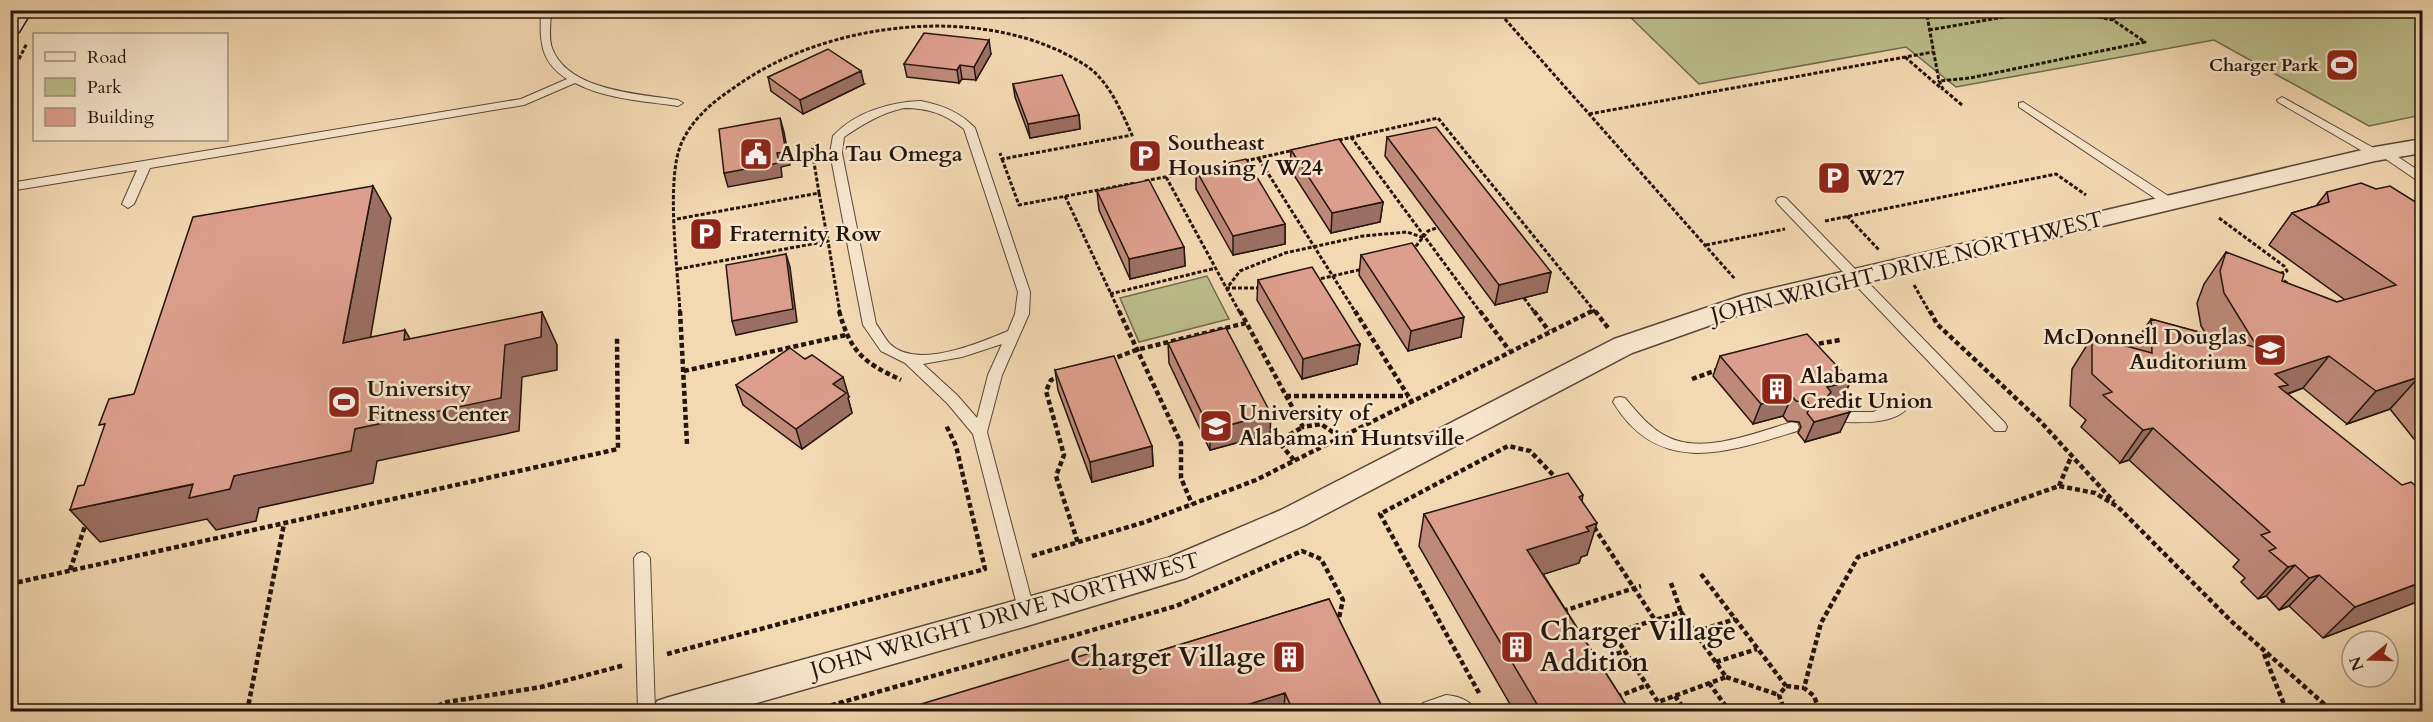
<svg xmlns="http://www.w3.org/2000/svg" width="2433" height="722" font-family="Cardo,serif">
  <rect width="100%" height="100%" fill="#f3d9b2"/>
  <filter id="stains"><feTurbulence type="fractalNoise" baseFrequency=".00333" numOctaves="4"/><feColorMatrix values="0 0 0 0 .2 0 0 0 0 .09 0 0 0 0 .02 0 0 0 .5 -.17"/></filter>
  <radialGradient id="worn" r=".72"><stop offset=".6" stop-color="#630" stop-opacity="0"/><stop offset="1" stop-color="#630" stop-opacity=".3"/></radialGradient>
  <!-- green -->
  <path fill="#bcbf8c" stroke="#706a4e" stroke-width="1.5" d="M1624,11H2422V115L2369,126L2214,40L1956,87L1906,47L1699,84Z
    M1207,276L1229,319L1139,342L1120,298Z"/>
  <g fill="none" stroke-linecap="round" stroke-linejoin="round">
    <!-- service casing -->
    <g stroke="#584638" stroke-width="2">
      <path id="service" d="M541,10H551C551,22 548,37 552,48C568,91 640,94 678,100L683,103L678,106C644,101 606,99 575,83L524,105L150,168L134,204L128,208L122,204L137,170L10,191V183L521,99L567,79C539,61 540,40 541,10Z
        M1020,10H1030L1026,17L1022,18L1017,15Z
        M1384,10H1394L1388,15L1384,14Z
        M2282,97L2379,151L2384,149L2388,150L2422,173V181H2418L2380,155L2375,157L2371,156L2278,102L2277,100Z
        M921,101C942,105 960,112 975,128L1030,292L1029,314L1002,375L987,432L1035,613L1033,618L1027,620L1021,618L1019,613L973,434L947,403L905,363L881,351L863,325L830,153L833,136C855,112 890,102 921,101ZM904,108C929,108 945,114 964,129L1018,292L1015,314L1008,331C979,343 917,370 890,344C885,339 881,330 876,324L842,153L844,137C863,124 881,113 904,108ZM1002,344L988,375L977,418L957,395L923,364L962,357Z
        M2023,102L2173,199L2175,202L2173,205H2165L2019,107V103Z
        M1782,197L1786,198L2005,423L2007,427L2005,431H1995L1778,204L1776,201L1778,198Z
        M1620,397L1625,398C1638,413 1651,430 1670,438C1705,454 1758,432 1792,422L1797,423L1799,427L1797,431C1729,452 1659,478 1613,402L1615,398Z
        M1903,400L1908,401L1910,405C1894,428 1853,421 1829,422L1824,421L1822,417L1824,413L1829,412H1873Z
        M642,552L647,554L650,558L655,712H638L634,558L637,554Z
        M1446,695C1458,696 1471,700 1476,712H1416L1423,703Z"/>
    </g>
    <!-- minor casing -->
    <g stroke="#584638" stroke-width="3">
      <path id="minor" d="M2422,139V153L2375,161L1759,308L1632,353L1303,526L1186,578L1027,626L725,712H652L657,701L669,697L1168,558L1281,510L1614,339L1744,295L2375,147Z"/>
    </g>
    <!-- secondary casing -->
    <g stroke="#24150f" stroke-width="3">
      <path id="secondary" d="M10,10H32L19,32L10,34Z"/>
    </g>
    <!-- path-far1 -->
    <path stroke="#24150f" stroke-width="3" stroke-dasharray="4 2" stroke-linecap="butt" d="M1497,10L1735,279
      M1926,10L1939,81
      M2113,20L2119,10
      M1929,30L2045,10
      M1905,57L1942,89
      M19,59L27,43
      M1962,105L1943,89L1939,81L1970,78L2145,42L2113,20L2063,10
      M1589,114L1933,52
      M1351,137L1481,313
      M1002,159L1019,205L1135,183
      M1259,159L1356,313
      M1245,161L1438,118L1596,313
      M1166,177L1240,313
      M1145,181L1199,170
      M819,193L828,241
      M1065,196L1120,313
      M1847,216L1879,250
      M2219,218L2284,266L2287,271L2276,275L2290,285
      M677,219L819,193L812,150L816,142
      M1825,221L2056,174L2086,195
      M1706,245L1785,229
      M1412,251L1428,231L1442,226
      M678,269L828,241L840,313
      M1315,280L1363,269
      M1914,285L1930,313
      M1260,288H1227L1240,271L1285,253L1363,236L1407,232L1424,238
      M1110,294L1216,268
      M1524,298L1535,313
      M680,313C678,270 665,178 682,142C693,118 714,101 735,87C827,20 990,1 1088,67C1110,83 1121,111 1132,135L1002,159L1000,153
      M1589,313L1593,311"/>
    <!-- path -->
    <path stroke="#24150f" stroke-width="4.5" stroke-dasharray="5 3" stroke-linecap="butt" d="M680,311L687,444
      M839,311C851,353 863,362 901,380
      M1119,311L1181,443V478L1192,504
      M1240,311L1303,427L1321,424L1340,437
      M1355,311L1412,402
      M1480,311L1509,350
      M1534,311L1549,331
      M1595,311L1609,329
      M1930,311L1937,324L2040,421L2114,502
      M1811,345L1840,340
      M1110,360L1136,350L1246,323
      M684,371L846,335
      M1061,376L1051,380L1046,391L1064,455L1056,476L1078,543
      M1692,379L1717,370
      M1286,396H1408
      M1294,460L1282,446L1289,435L1303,427
      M2059,486L2071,457
      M1594,527L1655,620
      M1032,556L1145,522L1256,480L1592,311
      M70,570L86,523
      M1701,574L1786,686
      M1671,583L1681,612
      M10,584L618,449L617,336
      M1563,611L1641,586
      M1681,612L1726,677L1658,702L1613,633Z
      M1695,632L1735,619
      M667,654L985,569L956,446L946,425
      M2264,654L2287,712
      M1594,662L1624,651
      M1716,662L1757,649
      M1726,677L1779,695
      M1709,683L1730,712
      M1479,693L1380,514L1508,446L1530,451L1558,480
      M1675,696L1686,712
      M1617,697L1647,685
      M842,702L843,712
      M247,712L284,524
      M423,712L447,702L541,687L625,665
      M808,712L1176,606L1302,551L1321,559L1343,600L1338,622
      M1768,712L1783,707
      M1789,712L1783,707L1779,695L1786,686L1804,688
      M1828,712L1818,707L1814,696L1804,688L1821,623L1858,557L2059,486L2095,493L2118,507L2230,620L2333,712"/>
    <!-- service -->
    <use href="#service" fill="#f7e6cd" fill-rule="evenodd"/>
    <!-- minor -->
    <use href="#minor" fill="#f7e6cd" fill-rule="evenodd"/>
    <!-- secondary -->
    <use href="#secondary" fill="#f7e6cd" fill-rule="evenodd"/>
  </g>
  <!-- wall -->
  <path fill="#be8979" stroke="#24150f" stroke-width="1.5" d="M991,54L976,80L962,79L959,83L907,77L904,64Z
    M768,77L864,84L803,114L771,91Z
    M1013,84L1079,115L1080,129L1030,138L1015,97Z
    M1387,137L1547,292L1495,305L1385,156Z
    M1291,150L1383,202L1380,222L1331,233L1290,169Z
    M1196,170L1285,224V244L1233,255L1196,189Z
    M2376,189L2422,206V444L2414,439L2390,409L2347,424L2303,388L2288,394L2422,600L2323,638L2289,606L2279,610L2266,596L2258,599L2241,582L2245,578L2233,567L2239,560L2129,460L2120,463L2081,427L2086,420L2070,406L2072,369L2092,337L2132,347L2151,319L2206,334L2201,326L2197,303L2204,284L2226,252L2282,281L2337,302L2345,300L2269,245L2292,213L2316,206L2327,192Z
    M1097,191L1184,247L1185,266L1130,279L1099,210Z
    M1361,255L1461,337L1408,351L1359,275Z
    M1258,280L1360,344L1357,364L1302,379L1257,300Z
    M1168,343L1270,434L1210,450L1169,363Z
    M1720,356L1851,381L1841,401L1833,404L1840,432L1805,442L1798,433L1801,427L1799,422L1787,421L1783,416L1753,424L1713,376Z
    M1055,370L1152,446L1153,466L1092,482L1058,390Z
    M736,385L849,397L848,398L852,413L802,449L743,405Z
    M1583,495L1582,501L1587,555L1581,557L1579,563L1543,574L1630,711H1514L1419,546L1424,514Z
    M1329,599L1384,711H898L1100,669Z"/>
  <!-- shaded-wall -->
  <path fill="#9b6f63" stroke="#24150f" stroke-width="1.5" d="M989,40L991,54L976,80L974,67Z
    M960,65L962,79L959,83L957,70Z
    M861,71L864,84L803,114L800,100Z
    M1079,115L1080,129L1030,138L1028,124Z
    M780,118L784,132L790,165L781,167L782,177L728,187L724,173L777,153Z
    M373,186L391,218L364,375L343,343Z
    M1383,202L1380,222L1331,233L1332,213Z
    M1285,224V244L1233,255V236Z
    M1184,247L1185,266L1130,279L1129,259Z
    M786,254L790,267L797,322L736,335L732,321Z
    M1551,272L1547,292L1495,305L1499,285Z
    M542,312L557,345V370L522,377L519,431L377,461L373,483L259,508L256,521L216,530L207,519L100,542L70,510L234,476L355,429Z
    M1464,317L1461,337L1408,351L1411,331Z
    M405,330L424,363L404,340Z
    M1360,344L1357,364L1302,379L1303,359Z
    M2329,356L2303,388L2278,397L2275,374Z
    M843,377L849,397L848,398L852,413L802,449L796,429L833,384Z
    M2419,377L2390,409L2347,424L2376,391Z
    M1851,381L1841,401L1825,406L1827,387Z
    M1792,396L1783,416L1753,424L1761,404Z
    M1850,412L1840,432L1805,442L1814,422Z
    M1271,414L1270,434L1210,450V430Z
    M2153,428L2129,460L2120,463L2143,430Z
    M1152,446L1153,466L1092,482L1090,462Z
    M1597,523L1587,555L1581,557L1579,563L1519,582L1527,550Z
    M2295,565L2266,596L2258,599L2288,567Z
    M2319,575L2289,606L2279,610L2309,578Z
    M2422,582V600L2323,638L2355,607Z
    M1285,693L1284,711H1227Z"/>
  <!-- building -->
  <path fill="#dd9f8d" stroke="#24150f" stroke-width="1.5" d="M924,33L989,40L974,67L960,65L957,70L904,64Z
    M828,49L861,71L800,100L768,77Z
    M1062,75L1079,115L1028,124L1013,84Z
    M780,118L786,152L777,153L779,163L724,173L719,129Z
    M1436,127L1551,272L1499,285L1387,137Z
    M1339,139L1383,202L1332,213L1291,150Z
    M1246,159L1285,224L1233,236L1196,170Z
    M1149,180L1184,247L1129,259L1097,191Z
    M2361,183L2376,189L2390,186L2422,206V381L2419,377L2376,391L2329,356L2275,374L2288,385L2279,387L2402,485L2411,482L2422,491V582L2355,607L2319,575L2309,578L2295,565L2288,567L2269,551L2276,548L2261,535L2270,532L2153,428L2143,430L2103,395L2112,392L2092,374V337L2152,353L2151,319L2258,348L2224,293L2220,271L2226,252L2284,274L2282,281L2337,302L2396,285L2292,213L2329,202L2327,192Z
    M373,186L343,343L405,330L404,340L542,312L541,337L505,345L501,398L355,429L351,451L234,476L230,489L189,498L193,484L70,510L78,486L84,485L105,424L99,425L109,399L134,394L193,217Z
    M1412,243L1464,317L1411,331L1361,255Z
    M786,254L793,309L732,321L726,265Z
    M1312,267L1360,344L1303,359L1258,280Z
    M1226,328L1271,414L1210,430L1168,343Z
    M1807,334L1851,381L1827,387L1831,392L1827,397L1829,403L1843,405L1850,412L1814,422L1807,413L1810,408L1808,402L1796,401L1792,396L1761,404L1720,356Z
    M790,348L805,359L812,355L843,377L833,384L846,393L796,429L736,385Z
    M1114,356L1152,446L1090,462L1055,370Z
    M1568,473L1583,495L1579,497L1597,523L1586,527L1589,531L1527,550L1630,711H1541L1424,514Z
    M1329,599L1384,711H1293L1285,693L1227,711H898L1094,652L1100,669Z"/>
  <!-- icons -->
  <defs>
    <g id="stadium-square" transform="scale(1.725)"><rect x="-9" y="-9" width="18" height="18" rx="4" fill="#8f2418" stroke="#f7e6cd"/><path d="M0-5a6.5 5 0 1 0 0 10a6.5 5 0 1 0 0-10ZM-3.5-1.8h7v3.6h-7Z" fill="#fff"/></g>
    <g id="civic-square" transform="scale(1.725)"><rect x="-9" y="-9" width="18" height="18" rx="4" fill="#8f2418" stroke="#f7e6cd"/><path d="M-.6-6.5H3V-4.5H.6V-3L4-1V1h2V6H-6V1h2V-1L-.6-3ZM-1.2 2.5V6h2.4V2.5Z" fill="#fff"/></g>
    <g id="parking-square" transform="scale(1.725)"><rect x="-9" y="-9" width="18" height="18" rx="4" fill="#8f2418" stroke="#f7e6cd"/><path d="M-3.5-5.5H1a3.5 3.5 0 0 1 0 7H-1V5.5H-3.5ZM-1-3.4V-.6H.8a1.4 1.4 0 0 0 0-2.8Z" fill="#fff"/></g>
    <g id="university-square" transform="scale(1.725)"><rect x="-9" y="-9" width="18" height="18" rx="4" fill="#8f2418" stroke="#f7e6cd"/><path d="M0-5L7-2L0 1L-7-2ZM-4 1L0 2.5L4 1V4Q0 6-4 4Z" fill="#fff"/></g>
    <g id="building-square" transform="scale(1.725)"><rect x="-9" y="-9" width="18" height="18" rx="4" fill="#8f2418" stroke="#f7e6cd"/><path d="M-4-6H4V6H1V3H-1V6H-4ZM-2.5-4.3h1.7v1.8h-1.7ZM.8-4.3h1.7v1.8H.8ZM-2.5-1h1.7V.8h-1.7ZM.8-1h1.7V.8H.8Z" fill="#fff"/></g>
  </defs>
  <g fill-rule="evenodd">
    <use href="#stadium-square" x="2342" y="65"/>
    <use href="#civic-square" x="756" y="154"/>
    <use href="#parking-square" x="1145" y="156"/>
    <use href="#parking-square" x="1834" y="178"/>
    <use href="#parking-square" x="706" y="234"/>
    <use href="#university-square" x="2270" y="350"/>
    <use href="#building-square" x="1777" y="389"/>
    <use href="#stadium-square" x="344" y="402"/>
    <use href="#university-square" x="1216" y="426"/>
    <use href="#building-square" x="1517" y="647"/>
    <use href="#building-square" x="1289" y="657"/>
  </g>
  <g text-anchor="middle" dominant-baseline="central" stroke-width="5" stroke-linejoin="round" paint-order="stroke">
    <!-- far-poi labels -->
    <g font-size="18" font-weight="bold" fill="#24150f" stroke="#f7e6cd" text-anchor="end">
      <text x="2319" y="65">Charger Park</text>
    </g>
    <!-- poi labels -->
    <g font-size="22" font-weight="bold" fill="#24150f" stroke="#f7e6cd" text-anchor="start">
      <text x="1168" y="143">Southeast<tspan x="1168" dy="25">Housing / W24</tspan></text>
      <text x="779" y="154">Alpha Tau Omega</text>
      <text x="1857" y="178">W27</text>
      <text x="729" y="234">Fraternity Row</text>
      <text x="2247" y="337" text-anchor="end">McDonnell Douglas<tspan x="2247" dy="25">Auditorium</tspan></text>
      <text x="1800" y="376">Alabama<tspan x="1800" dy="25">Credit Union</tspan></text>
      <text x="367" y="389">University<tspan x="367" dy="25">Fitness Center</tspan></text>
      <text x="1239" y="413">University of<tspan x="1239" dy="25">Alabama in Huntsville</tspan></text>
    </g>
    <!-- street labels -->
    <g font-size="22" fill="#24150f" stroke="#f7e6cd">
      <text transform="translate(1907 267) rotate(-14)">JOHN WRIGHT DRIVE NORTHWEST</text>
      <text transform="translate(1005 615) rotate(-16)">JOHN WRIGHT DRIVE NORTHWEST</text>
    </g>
    <!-- near-poi labels -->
    <g font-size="27" font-weight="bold" fill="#24150f" stroke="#f7e6cd" text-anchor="start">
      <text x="1540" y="631">Charger Village<tspan x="1540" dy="31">Addition</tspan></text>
      <text x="1266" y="657" text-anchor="end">Charger Village</text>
    </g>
  </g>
  <!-- margin -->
  <rect width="2433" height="722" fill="none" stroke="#f3d9b2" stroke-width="36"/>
  <rect x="12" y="12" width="2409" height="698" fill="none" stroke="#24150f" stroke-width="3"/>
  <rect x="18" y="18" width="2397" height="686" fill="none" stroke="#24150f" stroke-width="1.5"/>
  <!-- legend -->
  <rect x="33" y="33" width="195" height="108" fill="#f7e6cd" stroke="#a39281" stroke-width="1.5"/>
  <rect x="45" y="52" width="30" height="9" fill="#f7e6cd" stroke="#a39281" stroke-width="1.5"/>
  <text x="87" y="63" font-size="18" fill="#24150f">Road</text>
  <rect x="45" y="78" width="30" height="18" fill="#bcbf8c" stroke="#a39281" stroke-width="1.5"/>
  <text x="87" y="93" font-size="18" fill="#24150f">Park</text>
  <rect x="45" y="108" width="30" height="18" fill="#dd9f8d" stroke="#a39281" stroke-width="1.5"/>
  <text x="87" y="123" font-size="18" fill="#24150f">Building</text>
  <!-- north arrow -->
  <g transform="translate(2370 659) rotate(251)"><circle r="28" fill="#f7e6cd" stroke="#a39281" stroke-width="1.5"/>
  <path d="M0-4.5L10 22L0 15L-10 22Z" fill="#8f2418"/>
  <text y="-9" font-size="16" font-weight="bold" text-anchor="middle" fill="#24150f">N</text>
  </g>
  <rect width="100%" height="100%" filter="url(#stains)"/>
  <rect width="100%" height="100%" fill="url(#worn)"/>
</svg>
